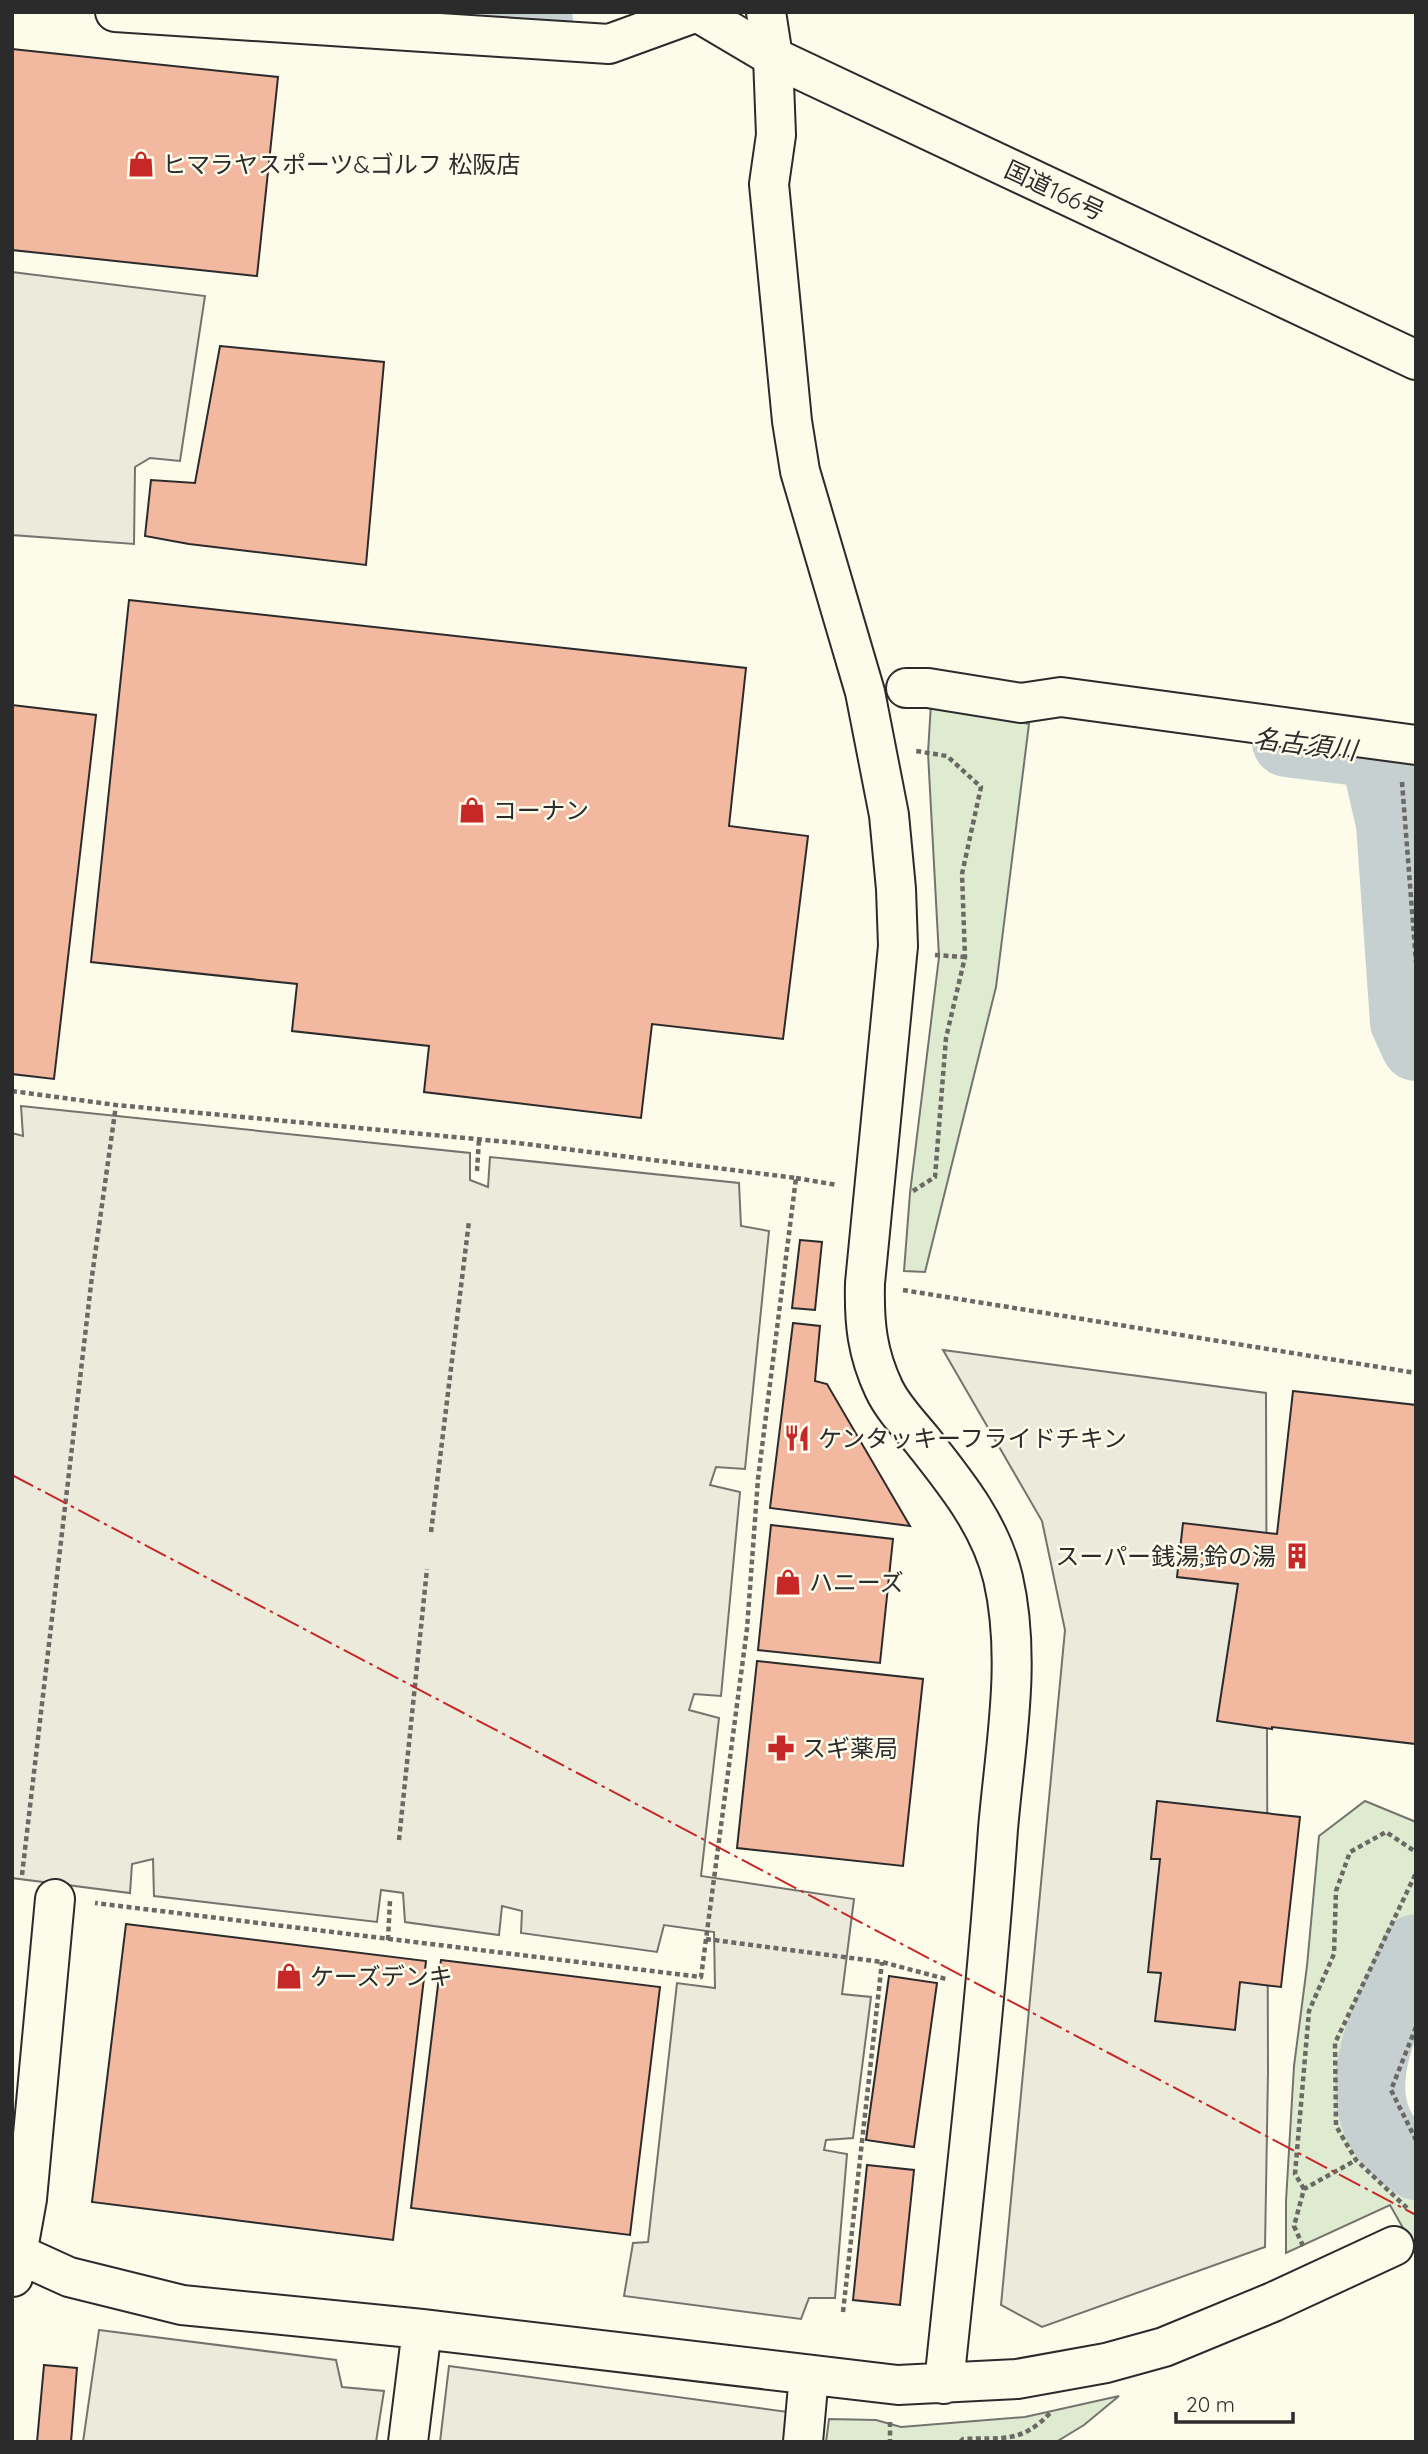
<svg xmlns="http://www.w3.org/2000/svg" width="1428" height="2454" font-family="Quicksand,'Noto Sans JP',sans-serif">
  <rect width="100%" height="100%" fill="#fdfbea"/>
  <!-- green -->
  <path fill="#deebd1" stroke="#74746e" stroke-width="2" d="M931,703L1029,724L996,987L925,1272L904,1271L910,1193L939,957L928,753Z
    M1365,1801L1416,1822V1914L1351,2034L1347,2119L1370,2159L1416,2193V2251L1390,2205L1286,2253V2201L1294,2066L1307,1966L1319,1836Z
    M1119,2396L1084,2425L1056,2442H826L829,2419L876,2420L901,2427L1025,2417Z"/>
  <!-- parking -->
  <path fill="#eceadb" stroke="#74746e" stroke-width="2" d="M12,272L205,296L180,461L150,458L135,467L134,544L12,535Z
    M21,1106L470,1153V1180L488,1187L490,1157L739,1183L741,1226L769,1231L745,1469L716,1467L710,1485L740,1492L721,1696L694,1694L689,1710L719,1718L701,1876L854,1899L842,1994L871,1997L853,2138L826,2140L824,2150L847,2154L835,2298H809L801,2319L624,2296L633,2243L648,2242L677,1983L715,1988L714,1932L664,1925L657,1952L521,1933L522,1911L502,1906L499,1935L405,1922L403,1893L381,1890L377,1922L154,1896L153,1859L132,1864L130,1893L12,1878V1133L23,1136Z
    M943,1350L1266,1393L1268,2072L1265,2247L1042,2327L1001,2305L1065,1630L1042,1521Z
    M99,2330L336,2360L342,2387L384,2391L376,2442H83Z
    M449,2366L825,2417L821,2442H440Z"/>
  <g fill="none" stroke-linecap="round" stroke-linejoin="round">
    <!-- river -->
    <path stroke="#c7d0d0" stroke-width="70" d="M425,13L538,20
      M1287,742L1375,753L1391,824L1405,1022L1416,1046
      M1416,1949C1386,2020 1330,2110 1416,2165"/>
  </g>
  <!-- building -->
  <path fill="#f2b8a0" stroke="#2b2b2b" stroke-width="2" d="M12,49L278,77L257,276L12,250Z
    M220,346L384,362L366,565L189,544L145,536L151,480L195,483Z
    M129,600L746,668L729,826L808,836L783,1039L652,1024L641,1118L424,1092L429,1046L292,1031L297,984L91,962Z
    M12,705L96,715L54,1079L12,1074Z
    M800,1240L822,1242L815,1310L792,1308Z
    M793,1323L820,1326L815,1381L827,1384L910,1526L770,1508Z
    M1293,1391L1416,1405V1744L1272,1727V1729L1217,1721L1238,1584L1177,1577L1183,1523L1277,1534Z
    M771,1525L893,1539L880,1663L758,1650Z
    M757,1661L923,1679L903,1866L737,1848Z
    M1157,1801L1300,1817L1281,1987L1240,1982L1235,2030L1155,2021L1161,1973L1148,1972L1160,1859H1151Z
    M126,1924L426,1961L393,2240L92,2202Z
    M441,1960L660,1987L630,2235L411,2208Z
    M889,1976L937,1983L914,2147L866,2140Z
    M867,2165L914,2170L900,2305L853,2300Z
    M44,2365L77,2368L71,2442H37Z"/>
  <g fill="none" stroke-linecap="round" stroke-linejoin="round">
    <!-- minor casing -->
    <g stroke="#2b2b2b" stroke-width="42">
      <path id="minor" d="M115,12L609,44L697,12
        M766,12L773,57L776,135L769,184L792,421L800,471L865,692L889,815L896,889L898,946L865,1283C864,1323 867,1353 884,1389C893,1408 909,1424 922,1440C955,1482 990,1524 1003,1578C1022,1660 1005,1747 998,1829C985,2015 963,2199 944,2384
        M906,688H928L1021,703L1061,697L1416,745
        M12,2251L69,2277L182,2305L422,2329L898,2385L1017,2379L1106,2363L1164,2347L1273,2302L1394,2246
        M13,2277L27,2199L55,1899
        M408,2442L422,2329
        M803,2442L809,2375"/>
    </g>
    <!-- highway casing -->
    <g stroke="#2b2b2b" stroke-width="42">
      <path id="highway" d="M697,12L773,57L1416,360"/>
    </g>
    <!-- path -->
    <path stroke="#6a6964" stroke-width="4.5" stroke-dasharray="5 3.5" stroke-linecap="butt" d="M1402,782L1416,962
      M935,955L965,957
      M12,1091L116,1105L518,1143L796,1178L758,1479L747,1629L701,1977L95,1903
      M477,1171L479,1139
      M796,1178L837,1185
      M913,1191L935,1177L946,1038L965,957L962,874L981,787L947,756L916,751
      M903,1290L1416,1373
      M431,1532L469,1221
      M399,1840L427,1569
      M22,1875L92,1276L116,1105
      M706,1939L882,1962L946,1979
      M388,1940L390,1900
      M1416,2027L1391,2090L1416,2140
      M1304,2189L1295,2174L1309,2011L1334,1954L1336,1891L1350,1852L1386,1832L1416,1852
      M1407,2208L1356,2160L1336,2126L1335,2043L1416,1873
      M1303,2246L1294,2226L1304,2189L1356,2160
      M843,2312L882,1962
      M890,2422V2442
      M960,2442L963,2439C1002,2437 1021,2444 1050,2413"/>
    <!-- minor -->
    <use href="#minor" stroke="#fdfbea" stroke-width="38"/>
    <!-- highway -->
    <use href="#highway" stroke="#fdfbea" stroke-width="38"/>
    <!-- power -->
    <path stroke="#c62828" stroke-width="2" stroke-dasharray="24 5 3.5 5" stroke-linecap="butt" d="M12,1475L1416,2215"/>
  </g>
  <!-- icons -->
  <defs>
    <g id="shop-bare" transform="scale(2.1)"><path d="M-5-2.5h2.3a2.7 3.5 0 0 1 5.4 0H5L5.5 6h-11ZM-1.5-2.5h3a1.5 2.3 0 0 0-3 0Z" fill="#c62828" stroke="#fdfbea" stroke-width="2.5" paint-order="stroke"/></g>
    <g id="restaurant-bare" transform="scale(2.1)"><path d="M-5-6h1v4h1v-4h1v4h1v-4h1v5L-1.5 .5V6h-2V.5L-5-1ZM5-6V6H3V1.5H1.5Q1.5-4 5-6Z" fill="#c62828" stroke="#fdfbea" stroke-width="2.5" paint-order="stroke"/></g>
    <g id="building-bare" transform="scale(2.1)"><path d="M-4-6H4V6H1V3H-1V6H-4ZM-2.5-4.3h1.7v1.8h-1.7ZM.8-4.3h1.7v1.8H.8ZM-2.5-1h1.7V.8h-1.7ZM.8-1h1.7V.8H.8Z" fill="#c62828" stroke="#fdfbea" stroke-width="2.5" paint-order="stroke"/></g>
    <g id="pharmacy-bare" transform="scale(2.1)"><path d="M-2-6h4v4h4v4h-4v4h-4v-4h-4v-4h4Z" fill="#c62828" stroke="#fdfbea" stroke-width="2.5" paint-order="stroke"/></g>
  </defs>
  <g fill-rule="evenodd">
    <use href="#shop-bare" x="141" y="164"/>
    <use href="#shop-bare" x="472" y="810"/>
    <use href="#restaurant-bare" x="797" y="1438"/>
    <use href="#building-bare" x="1297" y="1556"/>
    <use href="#shop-bare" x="788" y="1582"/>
    <use href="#pharmacy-bare" x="781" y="1748"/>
    <use href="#shop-bare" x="289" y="1976"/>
  </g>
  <g text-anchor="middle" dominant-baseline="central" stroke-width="5" stroke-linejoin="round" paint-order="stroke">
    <!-- poi labels -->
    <g font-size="24" fill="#2b2b2b" stroke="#fdfbea" text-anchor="start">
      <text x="162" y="164">ヒマラヤスポーツ&amp;ゴルフ 松阪店</text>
      <text x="493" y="810">コーナン</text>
      <text x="818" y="1438">ケンタッキーフライドチキン</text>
      <text x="1276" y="1556" text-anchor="end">スーパー銭湯;鈴の湯</text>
      <text x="809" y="1582">ハニーズ</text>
      <text x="802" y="1748">スギ薬局</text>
      <text x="310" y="1976">ケーズデンキ</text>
    </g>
    <!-- street labels -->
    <g font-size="24" fill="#2b2b2b" stroke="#fdfbea">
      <text transform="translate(1055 190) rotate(25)">国道166号</text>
    </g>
    <!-- water labels -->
    <g font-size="26" font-style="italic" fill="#2b2b2b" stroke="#fdfbea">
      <text transform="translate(1305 744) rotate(7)">名古須川</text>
    </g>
  </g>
  <!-- border -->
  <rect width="1428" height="2454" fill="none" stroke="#2b2b2b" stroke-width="28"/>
  <!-- scale -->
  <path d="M1176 2412v10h117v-10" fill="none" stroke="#2b2b2b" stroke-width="3.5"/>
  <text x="1186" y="2412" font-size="21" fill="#2b2b2b" stroke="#fdfbea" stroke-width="5" paint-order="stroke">20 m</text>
</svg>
